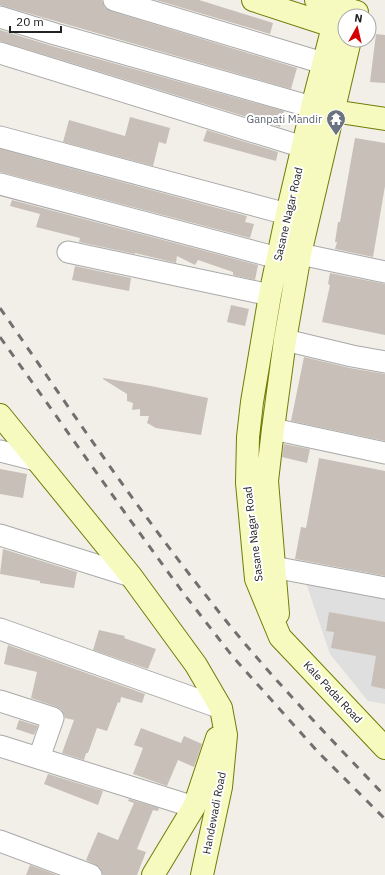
<svg xmlns="http://www.w3.org/2000/svg" width="385" height="875" font-family="'IBM Plex Sans',sans-serif">
  <rect width="100%" height="100%" fill="#f2efe9"/>
  <!-- residential -->
  <path fill="#e0dfdf" d="M305,580L385,597V704L368,701L330,654Z"/>
  <!-- building -->
  <path fill="#c7bfb8" d="M0,0H102L105,8L111,11L297,68L291,89L0,5Z
    M156,0H199L273,23L270,34Z
    M0,30L52,46L284,111L280,127L0,41Z
    M376,34L385,35V83L370,82Z
    M130,117L170,128L166,144L159,142L153,166L63,142L69,120L125,136Z
    M207,130L278,152L276,161L203,141Z
    M355,138L385,143V186L373,257L335,249L337,242H335L338,222H340Z
    M0,149L247,216L245,222L254,224L250,238L0,172Z
    M12,200L258,265L255,280L233,275V272L198,260L195,265L177,256L176,263L135,253V254L79,242L80,238L36,227L40,214L10,206Z
    M75,266L131,278L129,291L72,280Z
    M330,273L385,284V335L322,322L330,285L328,284Z
    M231,305L249,309L245,326L227,322Z
    M304,357L350,368L385,374V441L291,421Z
    M103,378L151,386L208,398L201,435L156,428L147,423L149,416H140V409L132,410L133,403L127,401V394L103,379Z
    M284,444L310,449L307,463L282,457Z
    M319,458L385,471V576L295,559L301,527L306,528Z
    M0,469L27,474L23,498L0,494Z
    M3,549L77,572L74,588L40,583V581L0,574Z
    M329,612L385,622V689L371,686L376,656L331,648L334,632L326,631Z
    M99,630L125,636L124,638L156,649L148,669L93,650Z
    M8,645L145,694L142,703L121,697L120,703L118,702L107,731L97,728L88,753H86L84,760L62,753L74,720L65,718L62,710L57,707L31,698L37,672L4,664Z
    M19,720L38,726L34,735L16,729Z
    M141,728L181,743L184,736L202,744L194,767L178,760L167,786L133,774L143,748L134,745Z
    M48,774L103,791L98,805L44,784Z
    M129,799L159,808L158,811L153,810L137,849L146,852L137,875H103L100,867L86,860L98,832L118,840L134,803L128,801Z
    M30,865L57,875H26Z"/>
  <g fill="none" stroke-linecap="round" stroke-linejoin="round">
    <!-- street casing -->
    <g stroke="#a9a9a9" stroke-width="23">
      <path id="street" d="M114,0L323,63
        M0,17L55,34L312,107L328,110
        M0,53L303,147
        M0,137L287,214
        M0,184L278,258
        M68,252L270,295
        M300,254L385,272
        M285,340L352,356L385,362
        M273,429L385,453
        M0,451L36,460
        M0,535L131,576
        M273,567L385,588
        M0,629L221,708
        M0,701L53,718L39,758
        M0,746L194,807
        M0,841L91,875"/>
    </g>
    <!-- secondary casing -->
    <g stroke="#707d05" stroke-width="24">
      <path id="secondary" d="M253,0L345,30
        M316,0L357,12
        M340,0L312,107L287,214L270,295L252,402L248,437L247,483L256,579L280,637L385,748
        M333,111L385,119
        M0,415L131,576L196,665L221,708L226,735L221,787L202,875
        M278,614L267,481L273,429L285,340L300,254L350,40
        M153,875L194,807L217,738"/>
    </g>
    <!-- street -->
    <use href="#street" stroke="#fff" stroke-width="21"/>
    <!-- secondary -->
    <use href="#secondary" stroke="#f7fabf" stroke-width="22"/>
    <!-- rail -->
    <path stroke="#707070" stroke-width="3" stroke-dasharray="8 8" stroke-linecap="butt" d="M0,308C68,406 134,505 208,598C262,668 324,732 385,796
      M0,337L128,517L184,594L233,657L318,752L385,819"/>
  </g>
  <!-- icons -->
  <defs>
    <g id="temple-pin" transform="scale(1)"><path d="M0 17L-7.5 6A9.5 9.5 0 1 1 7.5 6Z" fill="#6b7280" stroke="#fff"/><path d="M0-6L5-2H3V0L6.5 2.5H4V6H1.5V3h-3V6H-4V2.5H-6.5L-3 0V-2H-5Z" fill="#fff"/></g>
  </defs>
  <g fill-rule="evenodd">
    <use href="#temple-pin" x="336" y="119"/>
  </g>
  <g text-anchor="middle" dominant-baseline="central" stroke-width="4" stroke-linejoin="round" paint-order="stroke">
    <!-- worship labels -->
    <g font-size="11" fill="#5b616d" stroke="#fff" text-anchor="end">
      <text x="322" y="119">Ganpati Mandir</text>
    </g>
    <!-- street labels -->
    <g font-size="11" fill="#222" stroke="#fff">
      <text transform="translate(288 214) rotate(-77)">Sasane Nagar Road</text>
      <text transform="translate(253 534) rotate(-97)">Sasane Nagar Road</text>
      <text transform="translate(333 692) rotate(47)">Kale Padal Road</text>
      <text transform="translate(214 813) rotate(-79)">Handewadi Road</text>
    </g>
  </g>
  <!-- north arrow -->
  <g transform="translate(357 28) rotate(8)"><circle r="19" fill="#ffffff" stroke="#a7a7a7"/>
  <path d="M0-3L7 15L0 10L-7 15Z" fill="#d40000"/>
  <text y="-6" font-size="11" font-weight="bold" text-anchor="middle" fill="#222222">N</text>
  </g>
  <!-- scale -->
  <path d="M10 26v6h51v-6" fill="none" stroke="#222222" stroke-width="2"/>
  <text x="16" y="26" font-size="12" fill="#222222" stroke="#ffffff" stroke-width="3" paint-order="stroke">20 m</text>
</svg>
